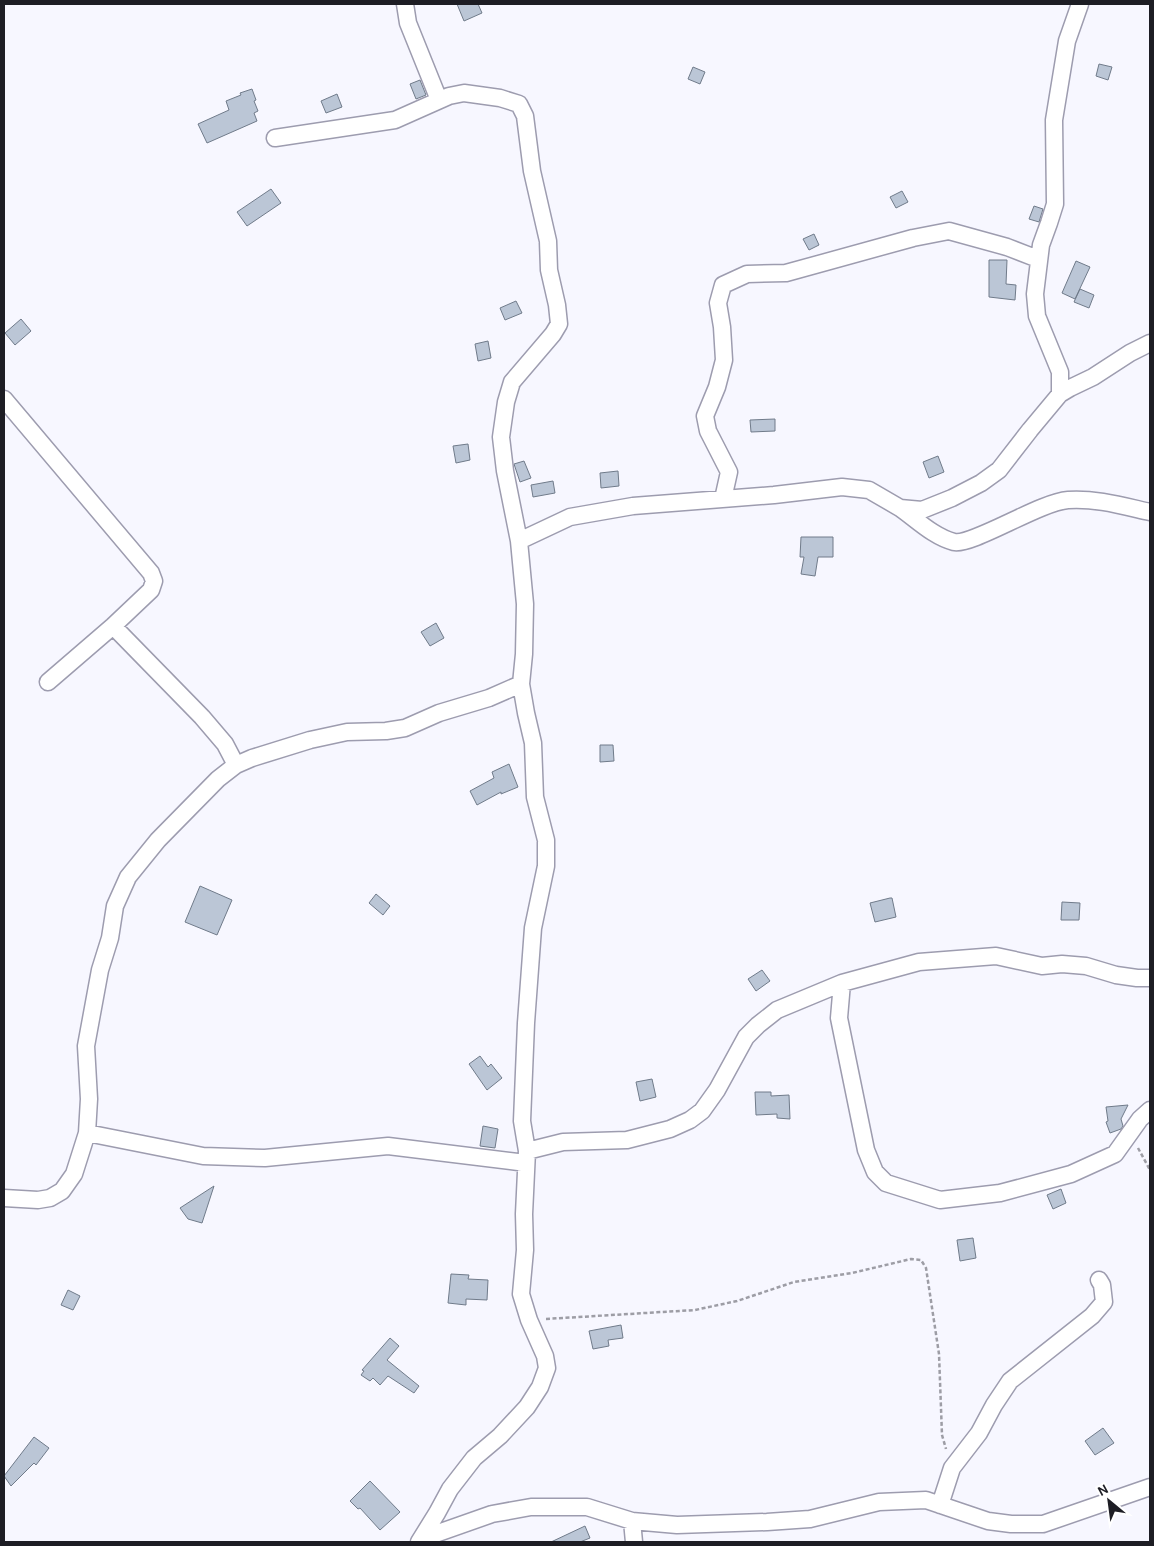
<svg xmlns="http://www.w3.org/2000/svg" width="1154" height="1546" font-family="Karla,sans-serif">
  <rect width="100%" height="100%" fill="#f7f7ff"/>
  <!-- building -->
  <path fill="#bbc6d6" stroke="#707b8a" d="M457,4H478L482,13L464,21Z
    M1099,64L1112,67L1108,80L1096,76Z
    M693,67L705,72L700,84L688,79Z
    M420,80L426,95L416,99L410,84Z
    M252,89L256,100L254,101L258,111L254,113L257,121L207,143L198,124L229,110L226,101L241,95L240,93Z
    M337,94L342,107L326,113L321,101Z
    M271,189L281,203L247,226L237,212Z
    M902,191L908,202L896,208L890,197Z
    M1034,206L1043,209L1039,222L1029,219Z
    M814,234L819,245L809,250L803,239Z
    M989,260H1007L1006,284L1016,285L1015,300L989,297Z
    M1076,261L1090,267L1075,299L1062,293Z
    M1080,289L1094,295L1089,308L1074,302Z
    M516,301L522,313L505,320L500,308Z
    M21,319L31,331L15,345L5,333Z
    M488,341L491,358L478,361L475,344Z
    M775,419V431L751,432L750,420Z
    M468,444L470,460L456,463L453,446Z
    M938,456L944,472L929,478L923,462Z
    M524,461L531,478L520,482L514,464Z
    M618,471L619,486L601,488L600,473Z
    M553,481L555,493L533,497L531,485Z
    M801,537H833V557H818L815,576L801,574L804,557H800Z
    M436,623L444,638L430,646L421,632Z
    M600,745H613L614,761L600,762Z
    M509,764L518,787L501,794V792L477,805L470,791L494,778L492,772Z
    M200,886L232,900L217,935L185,922Z
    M376,894L390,906L383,915L369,903Z
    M890,898H892L896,917L875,922L870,903Z
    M1062,902L1080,903L1079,920H1061Z
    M762,970L770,981L756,991L748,979Z
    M480,1056L488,1067L491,1064L502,1078L487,1090L469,1064Z
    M652,1079L656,1097L640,1101L636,1082Z
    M755,1092H771V1096L789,1095L790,1119L777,1118V1114L756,1115Z
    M1128,1105L1121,1119L1123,1126L1121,1129L1110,1133L1106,1122L1108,1121L1106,1107Z
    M483,1126L498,1129L495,1148L480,1146Z
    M214,1186L202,1223L188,1219L180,1208Z
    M1061,1189L1066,1203L1053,1209L1047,1195Z
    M973,1238L976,1258L960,1261L957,1240Z
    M451,1274L469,1275L468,1279L488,1280L487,1300L466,1299V1305L448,1303Z
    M68,1290L80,1296L73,1310L61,1305Z
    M621,1325L623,1338L608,1340L609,1346L593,1349L589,1331Z
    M390,1338L399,1346L387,1360L419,1386L414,1393L388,1376L380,1385L373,1378L370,1381L361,1375L364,1371L362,1370Z
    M1103,1428L1114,1443L1095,1455L1085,1441Z
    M34,1437L49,1448L36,1465L34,1463L11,1486L4,1476Z
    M370,1481L400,1512L380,1530L360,1508L358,1509L350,1501Z
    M585,1526L590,1538L580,1542H551Z"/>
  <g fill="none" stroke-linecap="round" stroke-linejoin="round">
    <!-- minor casing -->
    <g stroke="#9d9caf" stroke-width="19">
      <path id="minor" d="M405,4L408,23L439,100
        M275,138L395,120L449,96L464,93L500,98L519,104L525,116L532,171L548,241L549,270L557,305L559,324L553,334L512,382L506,402L501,437L505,471L519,541L525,604L524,654L521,684L526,713L533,743L535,797L546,840V866L533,928L526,1023L522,1121L527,1151L524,1214L525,1250L521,1294L529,1320L545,1356L547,1368L540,1387L527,1407L500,1436L474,1458L450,1489L437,1513L419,1542
        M1060,394V372L1037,316L1035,294L1041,245L1049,223L1055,204L1054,120L1067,41L1080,4
        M4,399L151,573L154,581L151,590L113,626L48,682
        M723,499L729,472L708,431L705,416L717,387L724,360L722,327L718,303L723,285L747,274L786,273L913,238L949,231L1007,247L1038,259
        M900,508C917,520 934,537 954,542C972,546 1040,502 1068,500C1095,498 1123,506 1150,512
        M519,541L570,517L633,506L774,495L842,487L869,490L900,508L922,510L952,498L981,483L999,470L1030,430L1060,394L1070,388L1093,377L1130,353L1150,343
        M113,626L202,717L225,744L236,765
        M842,983L839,1018L866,1150L875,1172L886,1183L940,1200L1000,1193L1071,1174L1115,1154L1140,1119L1150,1110
        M87,1133L203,1156L265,1158L388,1146L526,1163
        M527,1151L563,1142L627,1140L670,1129L690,1120L702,1111L717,1090L746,1037L758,1025L777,1010L842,983L919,962L996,956L1042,966L1062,964L1086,966L1116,975L1137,978H1150
        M4,1198L38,1200L50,1198L62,1191L74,1174L87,1133L89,1099L86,1046L100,970L110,938L115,906L128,877L158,840L218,779L236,765L252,758L310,740L347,732L386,731L405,728L439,713L489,698L521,684
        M940,1505L952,1468L979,1433L994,1405L1010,1381L1092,1316L1104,1302L1102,1285L1099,1280
        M632,1521L634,1542
        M421,1539L492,1514L531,1507H587L632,1521L677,1525L767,1522L810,1519L879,1502L926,1500L988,1521L1011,1524H1043L1150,1487"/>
    </g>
    <!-- path -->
    <path stroke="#9d9da5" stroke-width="2.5" stroke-dasharray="4 2.5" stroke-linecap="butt" d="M1138,1148L1150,1170
      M546,1319L695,1310L737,1301L794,1282L852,1273L911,1259L921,1260L926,1268L939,1354L942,1435L946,1449"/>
    <!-- minor -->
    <use href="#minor" stroke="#fff" stroke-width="16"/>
  </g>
  <!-- border -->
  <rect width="1154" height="1546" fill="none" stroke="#1d1d24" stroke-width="10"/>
  <!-- north arrow -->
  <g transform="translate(1109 1501) rotate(331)" stroke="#ffffff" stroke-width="4" paint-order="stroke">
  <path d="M0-4L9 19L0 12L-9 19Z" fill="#1d1d24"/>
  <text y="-8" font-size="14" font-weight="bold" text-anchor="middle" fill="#1d1d24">N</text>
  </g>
</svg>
